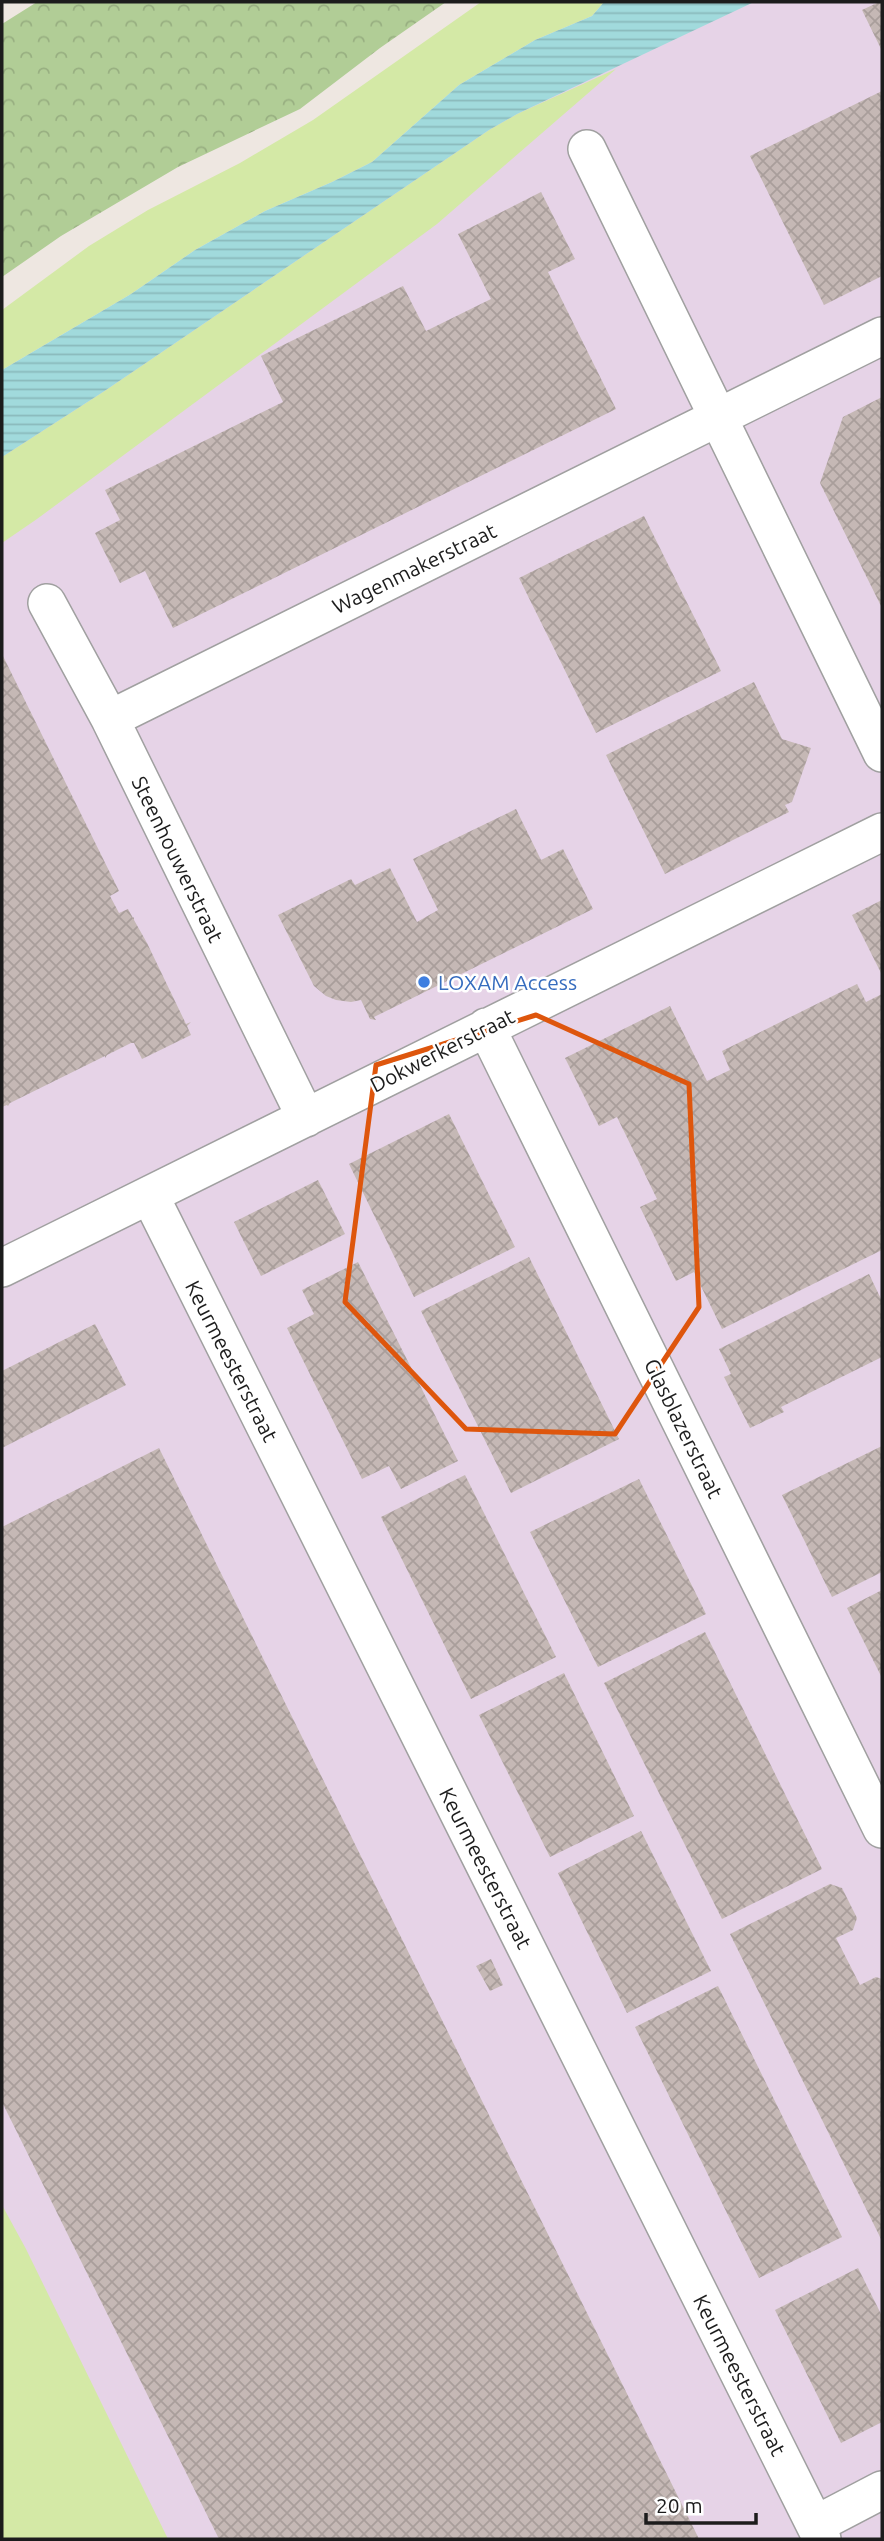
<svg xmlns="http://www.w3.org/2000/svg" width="884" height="2541" font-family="Ubuntu,sans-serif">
  <defs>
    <pattern id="forest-crowns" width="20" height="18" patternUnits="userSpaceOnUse" patternTransform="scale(1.75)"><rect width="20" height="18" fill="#b1cd96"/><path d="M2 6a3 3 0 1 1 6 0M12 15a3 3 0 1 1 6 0" fill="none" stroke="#98af81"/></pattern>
    <pattern id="water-rules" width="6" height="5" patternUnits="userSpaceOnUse" patternTransform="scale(1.75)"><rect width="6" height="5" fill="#a1dadc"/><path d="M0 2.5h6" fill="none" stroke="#8ababc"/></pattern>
    <pattern id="building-cross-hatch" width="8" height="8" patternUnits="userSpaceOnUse" patternTransform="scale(1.75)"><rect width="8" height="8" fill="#c5b8b5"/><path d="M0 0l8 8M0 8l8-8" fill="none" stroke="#a99e9b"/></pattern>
  </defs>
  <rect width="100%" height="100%" fill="#eee7e1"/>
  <!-- industrial -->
  <path fill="#e6d3e7" d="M717,2H882V2539H45L2,2452V383Z"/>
  <!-- grass -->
  <path fill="#d4e9a6" d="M481,2H604L592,16L535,40L459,85L372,162L332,182L265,211L195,250L131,294L2,370V310L89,246L148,210L240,163L313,120Z
    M616,69L437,224L37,519L2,543V457L103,392L489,130L517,114Z
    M2,2205L26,2249L168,2539H2Z"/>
  <!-- forest -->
  <path fill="url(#forest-crowns)" d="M37,2H446L380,48L300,109L178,167L61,236L2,277V24Z"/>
  <!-- water -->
  <path fill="url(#water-rules)" d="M604,2H754L517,114L489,130L103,392L2,457V370L131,294L195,250L265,211L332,182L372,162L459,85L535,40L592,16Z"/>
  <!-- building -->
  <path fill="url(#building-cross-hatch)" d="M879,2H882V51L862,10Z
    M882,91V276L824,305L750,156Z
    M541,192L575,259L548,272L616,409L173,628L145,571L120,583L95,533L120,520L105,490L283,402L261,356L403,286L426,331L491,299L458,234Z
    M882,397V608L820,483L843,417Z
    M644,516L721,671L596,733L519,578Z
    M2,654L119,891L110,896L119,913L128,909L133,918L134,917V920L147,943L186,1024L191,1022L187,1026L191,1035L142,1059L134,1043H131L107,1055L105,1058V1056L10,1103L8,1106L7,1105L2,1107Z
    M754,682L782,739L811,748L792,802L785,805L789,812L665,874L606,755Z
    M516,809L541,860L563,849L593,909L374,1017L376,1020L370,1019L361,1000L351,1002L336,1000L326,996L314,986L278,915L351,879L355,885L390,868L417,922L438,910L413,859Z
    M882,900V975L852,915Z
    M857,984L866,1002L882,994V1250L722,1329L694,1272L676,1281L640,1207L657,1199L617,1117L599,1126L565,1058L670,1006L707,1081L730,1070L722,1051Z
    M449,1114L515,1247L414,1297L349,1164Z
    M318,1180L345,1234L261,1276L234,1222Z
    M529,1257L619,1439L511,1493L421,1311Z
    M358,1262L458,1461L401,1489L389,1466L362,1479L287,1328L314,1314L302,1290Z
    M869,1274L882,1301V1357L781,1407L784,1412L750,1428L724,1377L731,1374L719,1349Z
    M95,1324L126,1385L2,1448V1371Z
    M882,1446V1572L832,1597L782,1495Z
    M159,1448L532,2202L699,2539H219L2,2102V1527Z
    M465,1475L556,1657L471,1699L381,1517Z
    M639,1479L706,1614L598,1667L530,1532Z
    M882,1590V1678L847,1608Z
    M705,1632L822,1869L722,1919L604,1683Z
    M564,1673L634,1816L550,1857L479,1715Z
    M641,1831L711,1971L627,2013L558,1873Z
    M830,1884L842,1888L857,1918L853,1930L836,1938L860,1985L876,1977L882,1979V2241L730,1934Z
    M491,1959L503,1985L490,1991L476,1966Z
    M718,1986L842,2237L759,2278L635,2027Z
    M858,2268L882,2316V2422L841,2443L775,2310Z"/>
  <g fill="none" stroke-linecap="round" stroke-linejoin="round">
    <!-- minor casing -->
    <g stroke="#a0a0a0" stroke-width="40">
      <path id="minor" d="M587,149L882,753
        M47,603L110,719L306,1118
        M110,719L882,336
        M486,1027L882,1829
        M150,1196L822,2539
        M2,1268L882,832
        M815,2525L882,2490"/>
    </g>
    <!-- minor -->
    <use href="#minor" stroke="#fff" stroke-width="37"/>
  </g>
  <!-- marked area -->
  <path fill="none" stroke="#de560d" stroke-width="5" stroke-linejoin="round" d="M536,1015L689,1084L699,1307L615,1434L466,1429L345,1302L376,1065Z"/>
  <!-- markers -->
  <circle fill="#3f7fe0" stroke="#fff" stroke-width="2.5" cx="424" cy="982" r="7"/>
  <g text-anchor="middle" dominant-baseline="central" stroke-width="5" stroke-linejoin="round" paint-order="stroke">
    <!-- street labels -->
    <g font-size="21" fill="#1c1c1c" stroke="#fff">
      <text transform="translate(414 568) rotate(-26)">Wagenmakerstraat</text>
      <text transform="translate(178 859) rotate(64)">Steenhouwerstraat</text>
      <text transform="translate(442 1050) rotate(-27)">Dokwerkerstraat</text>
      <text transform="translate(232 1361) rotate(63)">Keurmeesterstraat</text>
      <text transform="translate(684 1428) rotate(64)">Glasblazerstraat</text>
      <text transform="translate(486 1868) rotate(63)">Keurmeesterstraat</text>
      <text transform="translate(740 2375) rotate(63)">Keurmeesterstraat</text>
    </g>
    <!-- shop labels -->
    <g font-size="21" fill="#366cbe" stroke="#fff" text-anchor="start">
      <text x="438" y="982">LOXAM Access</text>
    </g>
  </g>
  <!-- border -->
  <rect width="884" height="2541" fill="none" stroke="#1c1c1c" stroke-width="7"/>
  <!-- scale -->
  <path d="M646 2513v10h110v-10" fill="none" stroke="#1c1c1c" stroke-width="3.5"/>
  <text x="656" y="2513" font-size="21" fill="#1c1c1c" stroke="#ffffff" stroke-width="5" paint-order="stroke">20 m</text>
</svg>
